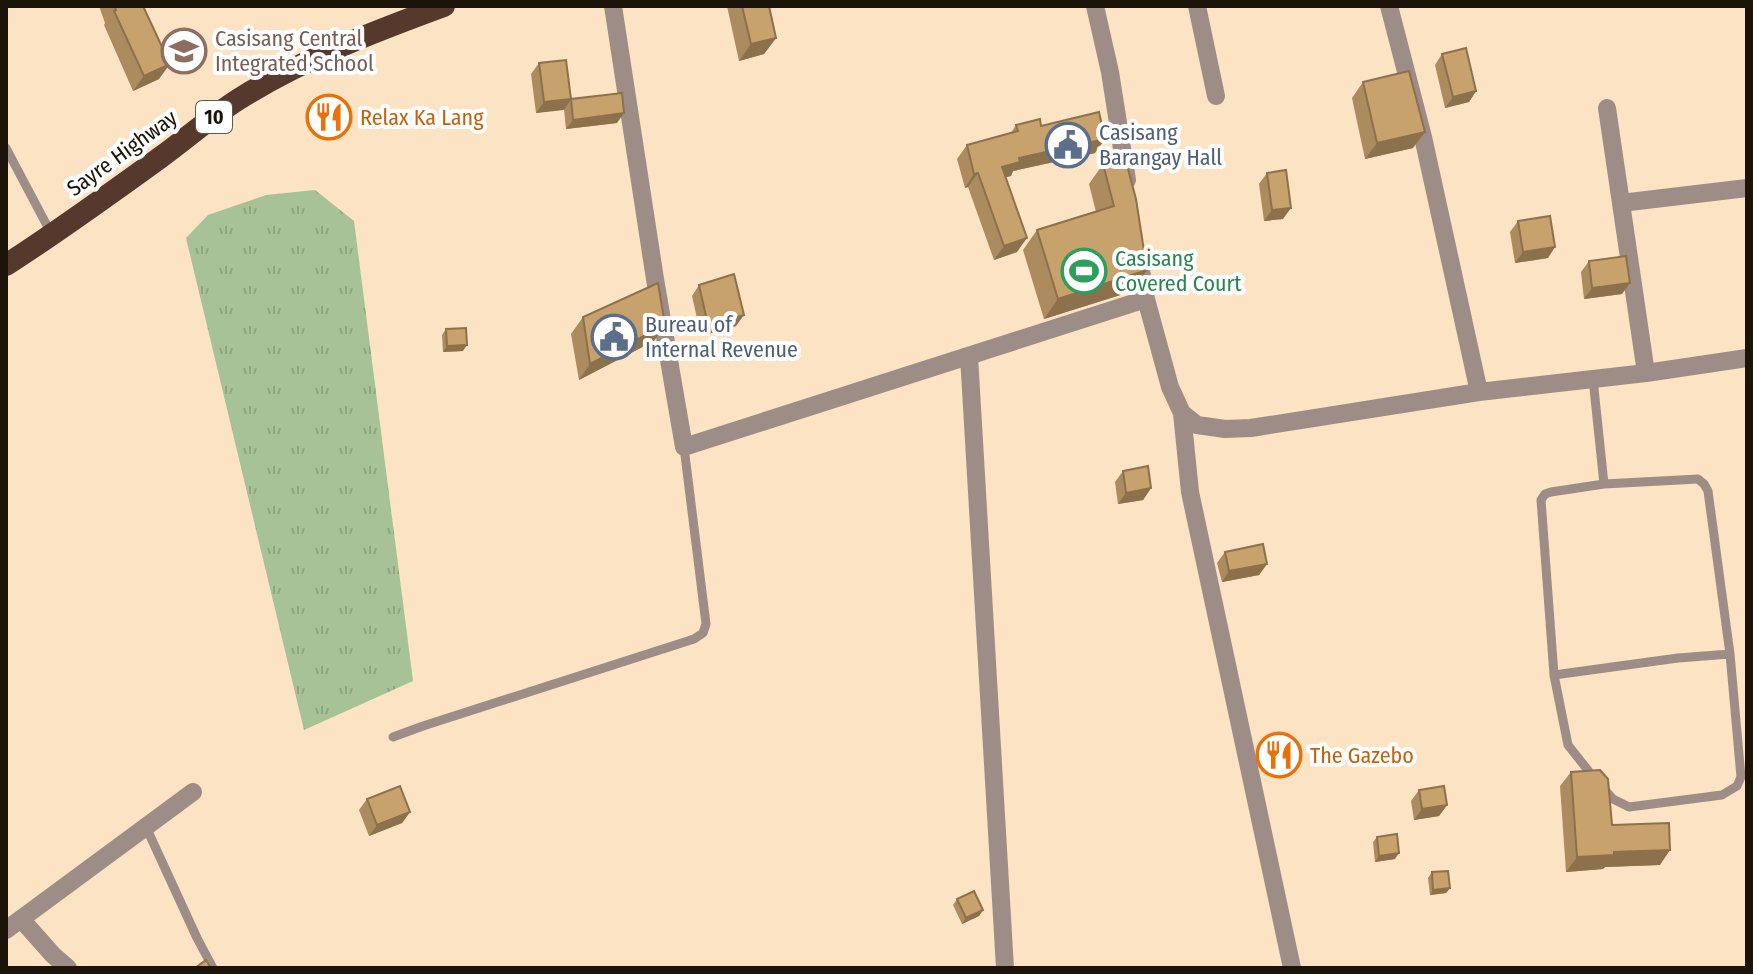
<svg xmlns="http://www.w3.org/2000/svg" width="1753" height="974" font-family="'Fira Sans Condensed',sans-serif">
  <defs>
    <pattern id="grass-tufts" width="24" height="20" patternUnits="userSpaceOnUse" patternTransform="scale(2)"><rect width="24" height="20" fill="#a7c296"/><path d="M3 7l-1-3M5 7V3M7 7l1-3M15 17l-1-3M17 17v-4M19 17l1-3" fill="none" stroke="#8fa680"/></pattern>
  </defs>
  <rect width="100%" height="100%" fill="#fbe3c3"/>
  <!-- grass -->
  <path fill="url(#grass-tufts)" d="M315,190L354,221L413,681L304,730L186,238L208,215L266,195Z"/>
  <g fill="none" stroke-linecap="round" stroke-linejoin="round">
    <!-- service -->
    <path stroke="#9e8d87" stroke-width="9" d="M6,148L52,235
      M1593,379L1604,484L1698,479L1704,484L1708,491L1730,654L1741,777L1737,786L1722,795L1629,807L1613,799L1604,789
      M1554,675L1678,658L1730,654
      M393,737L423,726L694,639L703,633L706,624L684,447
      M1594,778L1568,745L1554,675L1541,500L1545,494L1551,492L1604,484
      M146,827L197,938L213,968"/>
    <!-- minor -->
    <path stroke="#9e8d87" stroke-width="18" d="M613,6L655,279L684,447L1146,299
      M1095,6L1110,72L1127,180
      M1197,6L1216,96
      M1389,6L1423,137L1479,392
      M1607,108L1646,373
      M1621,203L1747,188
      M1138,253L1146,299L1170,387L1182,413L1197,425L1225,429L1251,428L1479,392L1646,373L1747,358
      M969,356L1005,968
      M1182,413L1190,492L1292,968
      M21,919L53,955L68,968
      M6,930L193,792"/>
    <!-- trunk -->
    <path stroke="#56382d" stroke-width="22" d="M6,265C59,231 110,194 161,157C187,138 212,116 239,99C303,59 373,32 444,6"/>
  </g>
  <!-- wall -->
  <path fill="#ac8b5e" d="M99,6H143L159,79L133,91L104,25L105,23Z
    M727,6H769L776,38L764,54L739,61Z
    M1442,54L1476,91L1469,102L1445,108L1435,65Z
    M539,63L571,99L617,123L566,129L564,109L536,113L531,74Z
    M1363,82L1413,148L1365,159L1352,98Z
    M1016,125L1041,126L1095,153L1013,171L1011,176L1006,177L1017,252L994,260L968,187L965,188L957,159L967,145L1011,133Z
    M1103,164L1147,270L1133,291L1044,319L1023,250L1037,230L1096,212L1089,184Z
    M1267,173L1283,219L1264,221L1259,184Z
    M1518,221L1548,258L1515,263L1510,232Z
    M1589,261L1622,294L1584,299L1581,272Z
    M699,285L736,326L701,336L692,296Z
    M583,317L654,341L579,380L571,334Z
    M446,329L463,351L443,352L442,335Z
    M1123,471L1151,488L1143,500L1118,504L1115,482Z
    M1225,552L1267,564L1259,575L1222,582L1217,563Z
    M1571,772L1612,825L1660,865L1605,867L1603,869L1566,872L1560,786Z
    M1419,790L1447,805L1439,816L1414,820L1411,801Z
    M367,799L410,812L402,823L369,836L359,810Z
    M1377,837L1395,859L1375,862L1373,842Z
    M1432,872L1450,888L1446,893L1430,895L1428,878Z
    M957,899L983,910L979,916L962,924L953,905Z"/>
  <!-- shaded-wall -->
  <path fill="#8c714c" d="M776,38L764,54L739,61L751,44Z
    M170,64L159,79L133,91L144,76Z
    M1476,91L1469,102L1445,108L1453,97Z
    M571,99L564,110L536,113L544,102Z
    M624,113L617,123L566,129L573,120Z
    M1425,132L1413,148L1365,159L1377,143Z
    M1105,139L1095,153L1013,171L1011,176L992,180L1002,167L1019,158Z
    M978,173L968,187L965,188L974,174Z
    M1291,208L1283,219L1264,221L1272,210Z
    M1027,238L1017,252L994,260L1004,246Z
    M1555,247L1548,258L1515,263L1523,252Z
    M1147,270L1133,291L1044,319L1058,299Z
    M1630,283L1622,294L1584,299L1592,288Z
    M744,315L736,326L701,336L708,325Z
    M665,325L654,341L579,380L590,364Z
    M467,345L463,351L443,352L447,346Z
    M1151,488L1143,500L1118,504L1126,493Z
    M1267,564L1259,575L1222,582L1229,571Z
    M1447,805L1439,816L1414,820L1422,809Z
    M410,812L402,823L369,836L377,825Z
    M1670,850L1660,865L1605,867L1603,869L1566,872L1577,857L1614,852Z
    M1399,853L1395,859L1375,862L1379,856Z
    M1450,888L1446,893L1430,895L1433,890Z
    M983,910L979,916L962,924L966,918Z"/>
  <!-- building -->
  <path fill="#c8a26d" stroke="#8c714c" stroke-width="2" d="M115,6H143L170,64L144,76L114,11L116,10Z
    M742,6H769L776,38L751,44Z
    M1466,48L1476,91L1453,97L1442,54Z
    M566,60L571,99L544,102L539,63Z
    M1409,71L1425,132L1377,143L1363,82Z
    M622,93L624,113L573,120L571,99Z
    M1099,112L1105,139L1019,158L1020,162L1002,167L1027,238L1004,246L978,173L974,174L967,145L1018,131L1016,125L1040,119L1041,126Z
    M1125,158L1136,199L1147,270L1058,299L1037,230L1114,206L1103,164Z
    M1286,170L1291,208L1272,210L1267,173Z
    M1550,216L1555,247L1523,252L1518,221Z
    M1626,256L1630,283L1592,288L1589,261Z
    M734,274L744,315L708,325L699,285Z
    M658,283L665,325L590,364L583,317Z
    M466,328L467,345L447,346L446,329Z
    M1148,466L1151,488L1126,493L1123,471Z
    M1263,544L1267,564L1229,571L1225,552Z
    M1600,770L1608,779L1612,825L1669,823L1670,850L1614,852V855L1577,857L1571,772Z
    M400,786L410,812L377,825L367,799Z
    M1444,786L1447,805L1422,809L1419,790Z
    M1397,834L1399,853L1379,856L1377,837Z
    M1448,871L1450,888L1433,890L1432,872Z
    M974,891L983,910L966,918L957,899Z
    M206,960L211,968H195Z"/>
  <!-- icons -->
  <defs>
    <g id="school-ring" transform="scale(2.3)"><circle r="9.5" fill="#fff" stroke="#8d6e63" stroke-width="1.5"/><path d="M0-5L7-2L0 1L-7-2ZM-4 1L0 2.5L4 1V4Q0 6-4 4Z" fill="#8d6e63"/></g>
    <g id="restaurant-ring" transform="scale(2.3)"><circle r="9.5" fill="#fff" stroke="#e8710a" stroke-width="1.5"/><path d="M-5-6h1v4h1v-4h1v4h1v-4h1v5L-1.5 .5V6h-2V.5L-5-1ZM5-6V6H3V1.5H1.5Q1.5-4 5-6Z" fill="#e8710a"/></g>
    <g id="civic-ring" transform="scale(2.3)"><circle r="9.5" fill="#fff" stroke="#5c6f8a" stroke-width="1.5"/><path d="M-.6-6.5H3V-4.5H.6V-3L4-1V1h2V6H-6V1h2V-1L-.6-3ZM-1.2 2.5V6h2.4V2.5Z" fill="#5c6f8a"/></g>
    <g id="stadium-ring" transform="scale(2.3)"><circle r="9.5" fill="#fff" stroke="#2e9e5b" stroke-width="1.5"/><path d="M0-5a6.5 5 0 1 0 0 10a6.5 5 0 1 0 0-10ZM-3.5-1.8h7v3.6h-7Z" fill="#2e9e5b"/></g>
  </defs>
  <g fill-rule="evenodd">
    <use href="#school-ring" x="184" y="51"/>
    <use href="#restaurant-ring" x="329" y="117"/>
    <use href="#civic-ring" x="1068" y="145"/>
    <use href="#stadium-ring" x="1084" y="271"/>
    <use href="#civic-ring" x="614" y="337"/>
    <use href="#restaurant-ring" x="1279" y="755"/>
  </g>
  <g text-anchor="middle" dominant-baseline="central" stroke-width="8" stroke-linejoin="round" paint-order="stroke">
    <!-- shield labels -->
    <rect fill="#fff" stroke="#5f5a51" stroke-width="2" x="196" y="101" width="36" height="32" rx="6"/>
    <g font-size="20" font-weight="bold" fill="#1b1307">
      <text x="214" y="117">10</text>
    </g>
    <!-- education labels -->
    <g font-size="22" fill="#785e54" stroke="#fff" text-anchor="start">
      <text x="215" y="38">Casisang Central<tspan x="215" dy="25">Integrated School</tspan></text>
    </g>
    <!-- food labels -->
    <g font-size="22" fill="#c56008" stroke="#fff" text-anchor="start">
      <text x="360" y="117">Relax Ka Lang</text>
      <text x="1310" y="755">The Gazebo</text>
    </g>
    <!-- service labels -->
    <g font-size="22" fill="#4e5e75" stroke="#fff" text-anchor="start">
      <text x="1099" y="132">Casisang<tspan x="1099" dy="25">Barangay Hall</tspan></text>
      <text x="645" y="324">Bureau of<tspan x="645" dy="25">Internal Revenue</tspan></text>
    </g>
    <!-- street labels -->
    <g font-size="22" fill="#1b1307" stroke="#fff">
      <text transform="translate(122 153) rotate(-36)">Sayre Highway</text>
    </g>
    <!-- leisure labels -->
    <g font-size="22" fill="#27864d" stroke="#fff" text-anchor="start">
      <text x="1115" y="258">Casisang<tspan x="1115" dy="25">Covered Court</tspan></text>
    </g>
  </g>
  <!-- border -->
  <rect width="1753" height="974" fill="none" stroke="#1b1307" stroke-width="16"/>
</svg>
